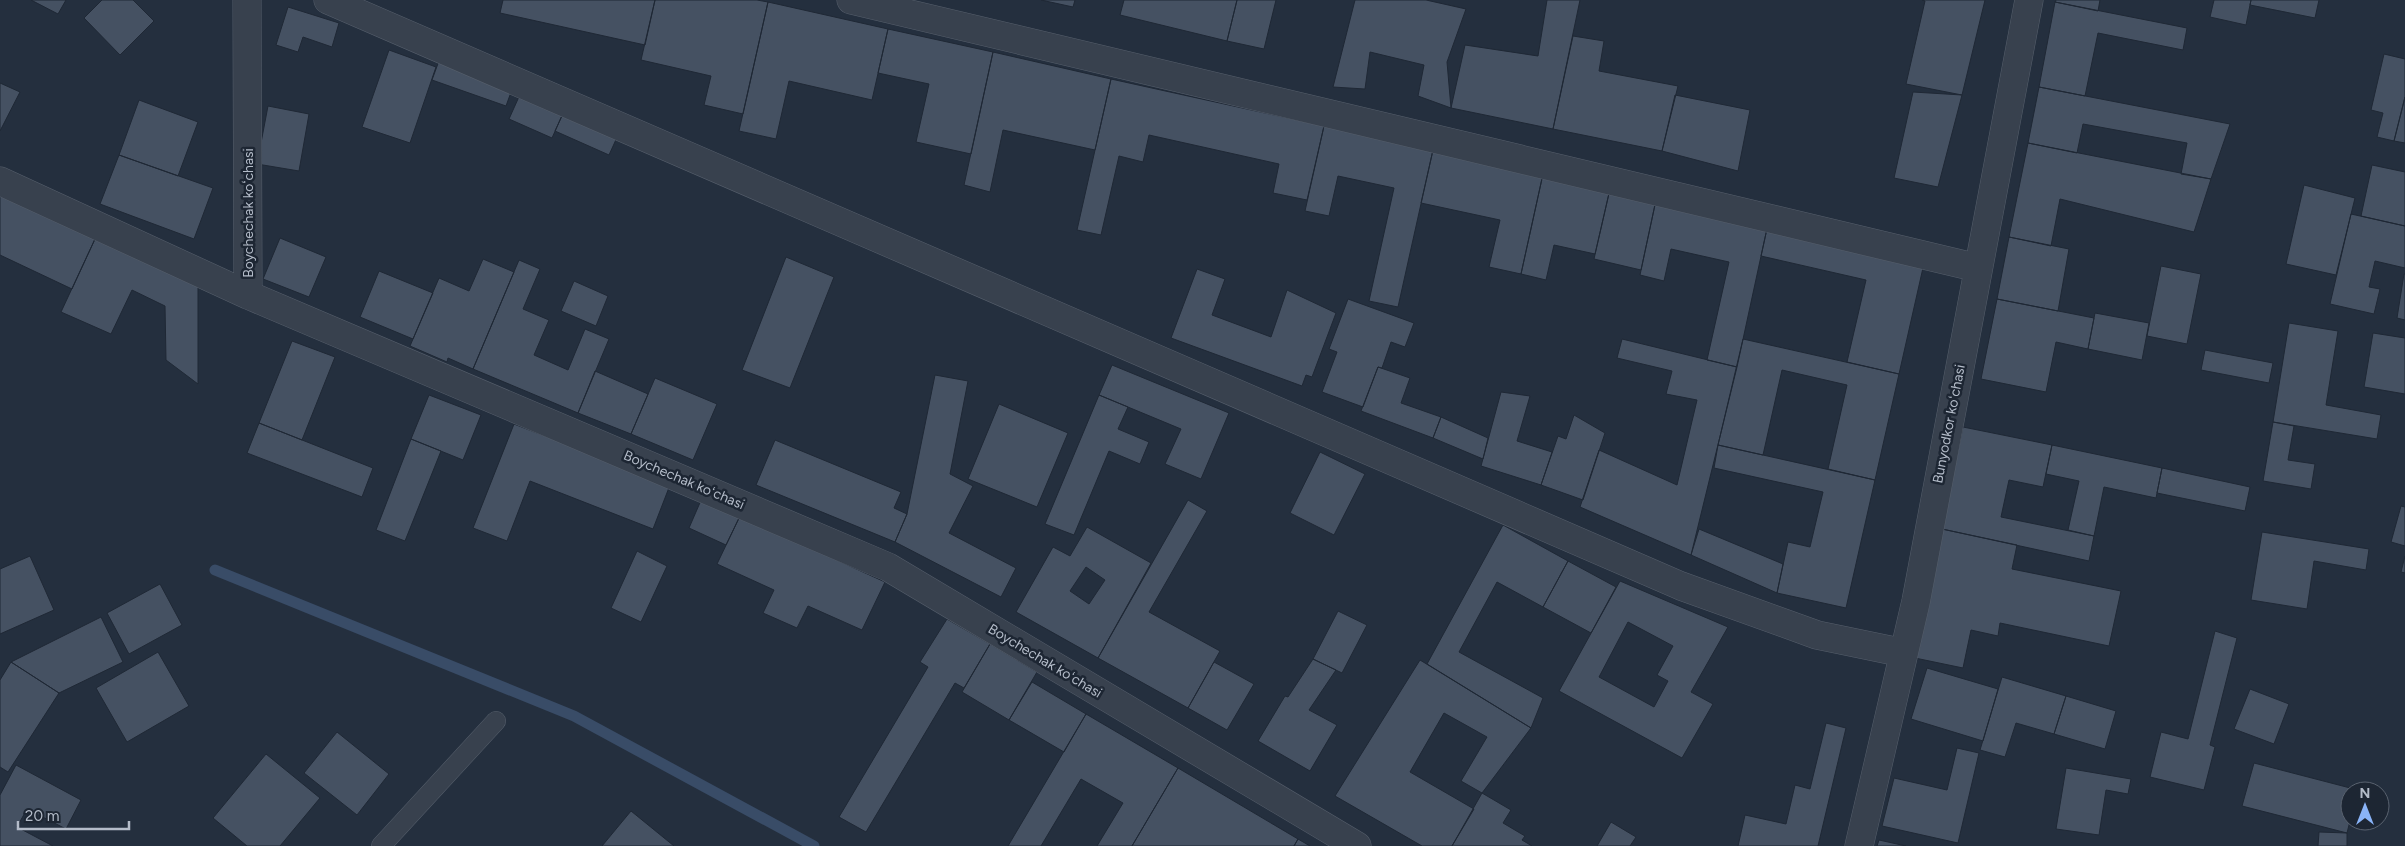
<svg xmlns="http://www.w3.org/2000/svg" width="2405" height="846" font-family="Figtree,sans-serif">
  <rect width="100%" height="100%" fill="#242f3e"/>
  <g fill="none" stroke-linecap="round" stroke-linejoin="round">
    <!-- stream -->
    <path stroke="#394c67" stroke-width="11" d="M215,570L574,716L814,846"/>
  </g>
  <!-- building -->
  <path fill="#455162" stroke="#1f2835" fill-rule="evenodd" d="M31,0H66L58,14Z
    M102,0H133L154,21L120,55L84,18Z
    M503,0H655L645,45L500,13Z
    M655,0H757L768,2L743,114L704,105L711,76L641,60Z
    M1041,0H1075L1073,7Z
    M1124,0H1237L1227,41L1120,15Z
    M1237,0H1276L1264,49L1227,41Z
    M1355,0H1426L1466,9L1447,62L1451,108L1418,96L1424,65L1370,52L1365,89L1333,87Z
    M1547,0H1580L1553,129L1451,108L1465,45L1538,56Z
    M1922,0H1985L1962,95L1906,84L1925,1Z
    M2056,0H2100L2098,11L2055,2Z
    M2214,0H2251L2246,25L2210,17Z
    M2251,0H2319L2315,18L2250,5Z
    M768,2L888,29L872,100L789,81L776,139L739,131Z
    M2055,2L2187,28L2183,50L2098,33L2085,96L2039,87Z
    M288,7L339,23L332,47L303,37L298,52L276,45Z
    M888,29L993,52L971,154L916,142L929,84L878,73Z
    M1573,36L1604,41L1599,71L1678,86L1662,151L1553,129Z
    M389,50L436,67L410,143L362,127Z
    M993,52L1111,79L1095,150L1003,130L990,192L964,185Z
    M2384,54L2405,59V97L2394,141L2377,137L2383,113L2371,110Z
    M440,58L514,84L506,106L432,80Z
    M1111,79L1324,126L1307,200L1273,193L1279,164L1149,135L1143,162L1119,156L1101,235L1077,230Z
    M0,83L20,92L0,131Z
    M2039,87L2230,124L2211,179L2181,174L2187,143L2083,124L2077,153L2028,143Z
    M522,90L565,109L552,138L509,119Z
    M1913,92L1962,95L1938,187L1894,178Z
    M1675,95L1750,110L1738,171L1662,151Z
    M2405,97V143L2394,141Z
    M139,100L198,122L178,176L119,155Z
    M268,106L309,114L299,171L257,164Z
    M565,109L619,133L609,155L555,131Z
    M1324,126L1433,150L1398,307L1369,301L1394,188L1338,176L1329,216L1305,211Z
    M2028,143L2211,179L2194,232L2060,199L2051,246L2009,237Z
    M1433,150L1543,174L1521,274L1489,267L1500,220L1421,203Z
    M119,155L213,188L194,239L100,204Z
    M2372,165L2405,172V226L2361,216Z
    M1543,174L1610,189L1595,254L1554,245L1546,280L1521,274Z
    M2304,185L2355,198L2336,275L2286,264Z
    M1610,189L1656,200L1641,270L1594,259Z
    M0,195L95,239L72,289L0,255Z
    M1656,200L1768,224L1737,367L1707,360L1729,262L1671,249L1664,281L1640,275Z
    M2351,214L2405,226V268L2375,261L2369,287L2380,289L2374,314L2330,304Z
    M1768,224L1925,259L1899,374L1847,362L1866,280L1761,256Z
    M2009,237L2069,249L2058,311L1997,299Z
    M280,238L326,257L309,297L263,279Z
    M95,239L198,286V384L166,360L165,306L132,290L111,334L61,312Z
    M786,257L834,277L790,388L742,370Z
    M483,259L514,272L473,369L448,358L447,362L410,346L439,278L469,291Z
    M519,260L540,269L523,309L549,320L534,355L568,370L585,329L609,339L578,413L473,369Z
    M2161,266L2201,274L2187,344L2147,336Z
    M1197,269L1225,279L1212,315L1271,337L1287,290L1336,313L1312,377L1306,375L1302,386L1171,338Z
    M379,271L433,293L413,339L360,317Z
    M2404,274H2405V320L2397,318Z
    M574,281L608,296L596,326L561,311Z
    M1348,299L1414,323L1405,347L1391,342L1382,368L1378,367L1363,407L1322,392L1337,352L1329,349Z
    M1997,299L2094,318L2088,349L2056,342L2046,392L1981,379Z
    M2095,313L2149,323L2142,360L2088,349Z
    M2289,323L2338,331L2326,405L2381,415L2377,439L2273,422Z
    M2373,333L2405,338V394L2364,387Z
    M1622,339L1737,367L1691,555L1580,507L1599,450L1677,485L1697,400L1666,394L1672,371L1617,358Z
    M1743,339L1899,374L1875,480L1828,469L1847,385L1782,370L1763,455L1718,445Z
    M292,341L335,357L302,440L259,423Z
    M2205,350L2273,363L2269,383L2201,370Z
    M1112,365L1229,413L1201,479L1165,464L1181,429L1099,395Z
    M1378,367L1410,378L1401,403L1441,417L1433,438L1361,411Z
    M595,371L648,394L631,434L578,413Z
    M935,375L968,381L950,474L973,486L949,533L1016,568L1001,597L895,542L907,514Z
    M655,378L717,404L693,460L631,434Z
    M1501,392L1530,396L1517,441L1552,452L1541,485L1481,466Z
    M429,395L481,415L463,460L411,439Z
    M1099,395L1128,407L1118,429L1149,442L1140,464L1109,451L1074,535L1045,524Z
    M999,404L1068,433L1037,507L968,479Z
    M1574,415L1605,433L1583,500L1541,485L1558,436L1566,439Z
    M1441,417L1488,438L1483,459L1433,438Z
    M2273,422L2294,426L2288,460L2315,464L2311,489L2263,481Z
    M259,423L373,468L362,497L247,453Z
    M514,424L670,485L653,529L530,481L507,541L473,528Z
    M1963,427L2052,445L2043,487L2009,480L2001,517L2094,536L2089,561L1942,529Z
    M411,439L441,451L405,541L376,530Z
    M775,440L901,492L894,508L907,514L895,542L756,485Z
    M1718,445L1875,480L1846,608L1777,593L1788,542L1810,547L1823,492L1714,468Z
    M2052,445L2162,468L2156,498L2104,487L2094,536L2068,530L2079,481L2046,474Z
    M1320,452L1365,474L1334,535L1290,513Z
    M2162,468L2250,487L2245,511L2157,493Z
    M702,498L740,516L726,545L689,528Z
    M1188,500L1207,511L1149,612L1220,651L1188,708L1098,658Z
    M2401,506L2405,507V546L2391,542Z
    M740,516L885,582L862,630L808,606L797,628L763,613L774,590L717,564Z
    M1503,525L1568,561L1543,607L1497,582L1459,652L1543,698L1531,728L1427,664Z
    M1087,527L1151,563L1098,658L1016,612L1053,547L1070,556ZM1086,567L1105,580L1089,604L1070,591Z
    M1699,529L1783,564L1777,593L1691,555Z
    M1942,529L2017,545L2012,569L2121,591L2109,646L2000,623L1998,636L1971,630L1963,668L1915,658Z
    M2262,532L2369,549L2366,570L2314,561L2307,609L2251,600Z
    M637,551L667,566L641,622L611,608Z
    M30,556L54,610L0,634V569Z
    M2405,556V573L2401,572Z
    M1568,561L1616,587L1591,633L1543,607Z
    M1620,581L1728,627L1691,692L1713,704L1682,758L1559,691ZM1628,622L1673,646L1657,675L1668,681L1654,707L1599,677Z
    M160,584L182,625L129,654L107,613Z
    M1338,611L1367,625L1342,673L1313,659Z
    M101,617L123,662L59,693L11,662Z
    M947,619L990,644L964,688L955,683L866,832L839,817L928,667L920,662Z
    M2215,631L2237,638L2210,745L2215,747L2204,790L2150,777L2161,732L2188,739Z
    M990,644L1037,672L1009,720L962,692Z
    M158,652L189,706L127,742L96,688Z
    M1313,659L1336,670L1309,710L1337,725L1310,771L1258,741L1285,696L1288,697Z
    M1420,660L1531,728L1482,793L1461,781L1487,737L1444,713L1410,772L1474,809L1452,846H1422L1335,796Z
    M11,662L59,693L8,772L0,767V680Z
    M1214,662L1254,684L1227,730L1188,708Z
    M1927,668L1998,689L1983,741L1911,719Z
    M2002,677L2066,696L2054,734L2016,723L2005,757L1980,750Z
    M1032,682L1086,714L1064,752L1009,720Z
    M2250,689L2289,704L2274,744L2234,729Z
    M2066,696L2116,711L2105,749L2054,734Z
    M1086,714L1178,768L1132,846H1097L1123,803L1081,779L1041,846H1008Z
    M1826,723L1846,728L1818,846H1738L1745,815L1786,824L1795,785L1810,789Z
    M337,732L389,774L357,815L304,773Z
    M1957,748L1979,753L1958,843L1882,826L1894,778L1947,790Z
    M266,754L320,798L280,846H247L213,818Z
    M2254,763L2358,790L2350,791V821L2347,833L2242,806Z
    M16,765L81,800L66,829L27,809L17,827L53,846H0V795Z
    M1178,768L1298,839L1294,846H1132Z
    M2066,768L2131,779L2128,794L2106,790L2099,835L2056,829Z
    M1482,793L1511,810L1503,823L1525,836L1522,840L1532,846H1452Z
    M631,811L674,846H602Z
    M1611,822L1636,837L1630,846H1597Z
    M2319,832L2347,833V846H2318Z
    M1298,839L1310,846H1294Z
    M1879,840L1906,846H1877Z"/>
  <g fill="none" stroke-linecap="round" stroke-linejoin="round">
    <!-- lane casing -->
    <g stroke="#565f6c" stroke-width="20">
      <path id="lane" d="M381,846L496,721"/>
    </g>
    <!-- street casing -->
    <g stroke="#565f6c" stroke-width="29">
      <path id="street" d="M247,0L248,295L888,567L1357,846
        M328,0L1681,586L1817,635L1904,653
        M851,0L1978,268
        M0,181L248,295
        M1859,846L1916,601L2029,0"/>
    </g>
    <!-- lane -->
    <use href="#lane" stroke="#38414e" stroke-width="19"/>
    <!-- street -->
    <use href="#street" stroke="#38414e" stroke-width="28"/>
  </g>
  <g text-anchor="middle" dominant-baseline="central" stroke-width="5" stroke-linejoin="round" paint-order="stroke">
    <!-- street labels -->
    <g font-size="14" fill="#b4bcc9" stroke="#1d2633">
      <text transform="translate(248 213) rotate(-90)">Boychechak koʻchasi</text>
      <text transform="translate(1949 424) rotate(-79)">Bunyodkor koʻchasi</text>
      <text transform="translate(684 480) rotate(23)">Boychechak koʻchasi</text>
      <text transform="translate(1045 661) rotate(31)">Boychechak koʻchasi</text>
    </g>
  </g>
  <!-- north arrow -->
  <g transform="translate(2365 806)"><circle r="24" fill="#1d2633" stroke="#59626f"/>
  <path d="M0-4L9 19L0 12L-9 19Z" fill="#8ab4f8"/>
  <text y="-8" font-size="14" font-weight="bold" text-anchor="middle" fill="#b4bcc9">N</text>
  </g>
  <!-- scale -->
  <path d="M18 821v8h111v-8" fill="none" stroke="#b4bcc9" stroke-width="2.5"/>
  <text x="25" y="821" font-size="15" fill="#b4bcc9" stroke="#1d2633" stroke-width="4" paint-order="stroke">20 m</text>
</svg>
